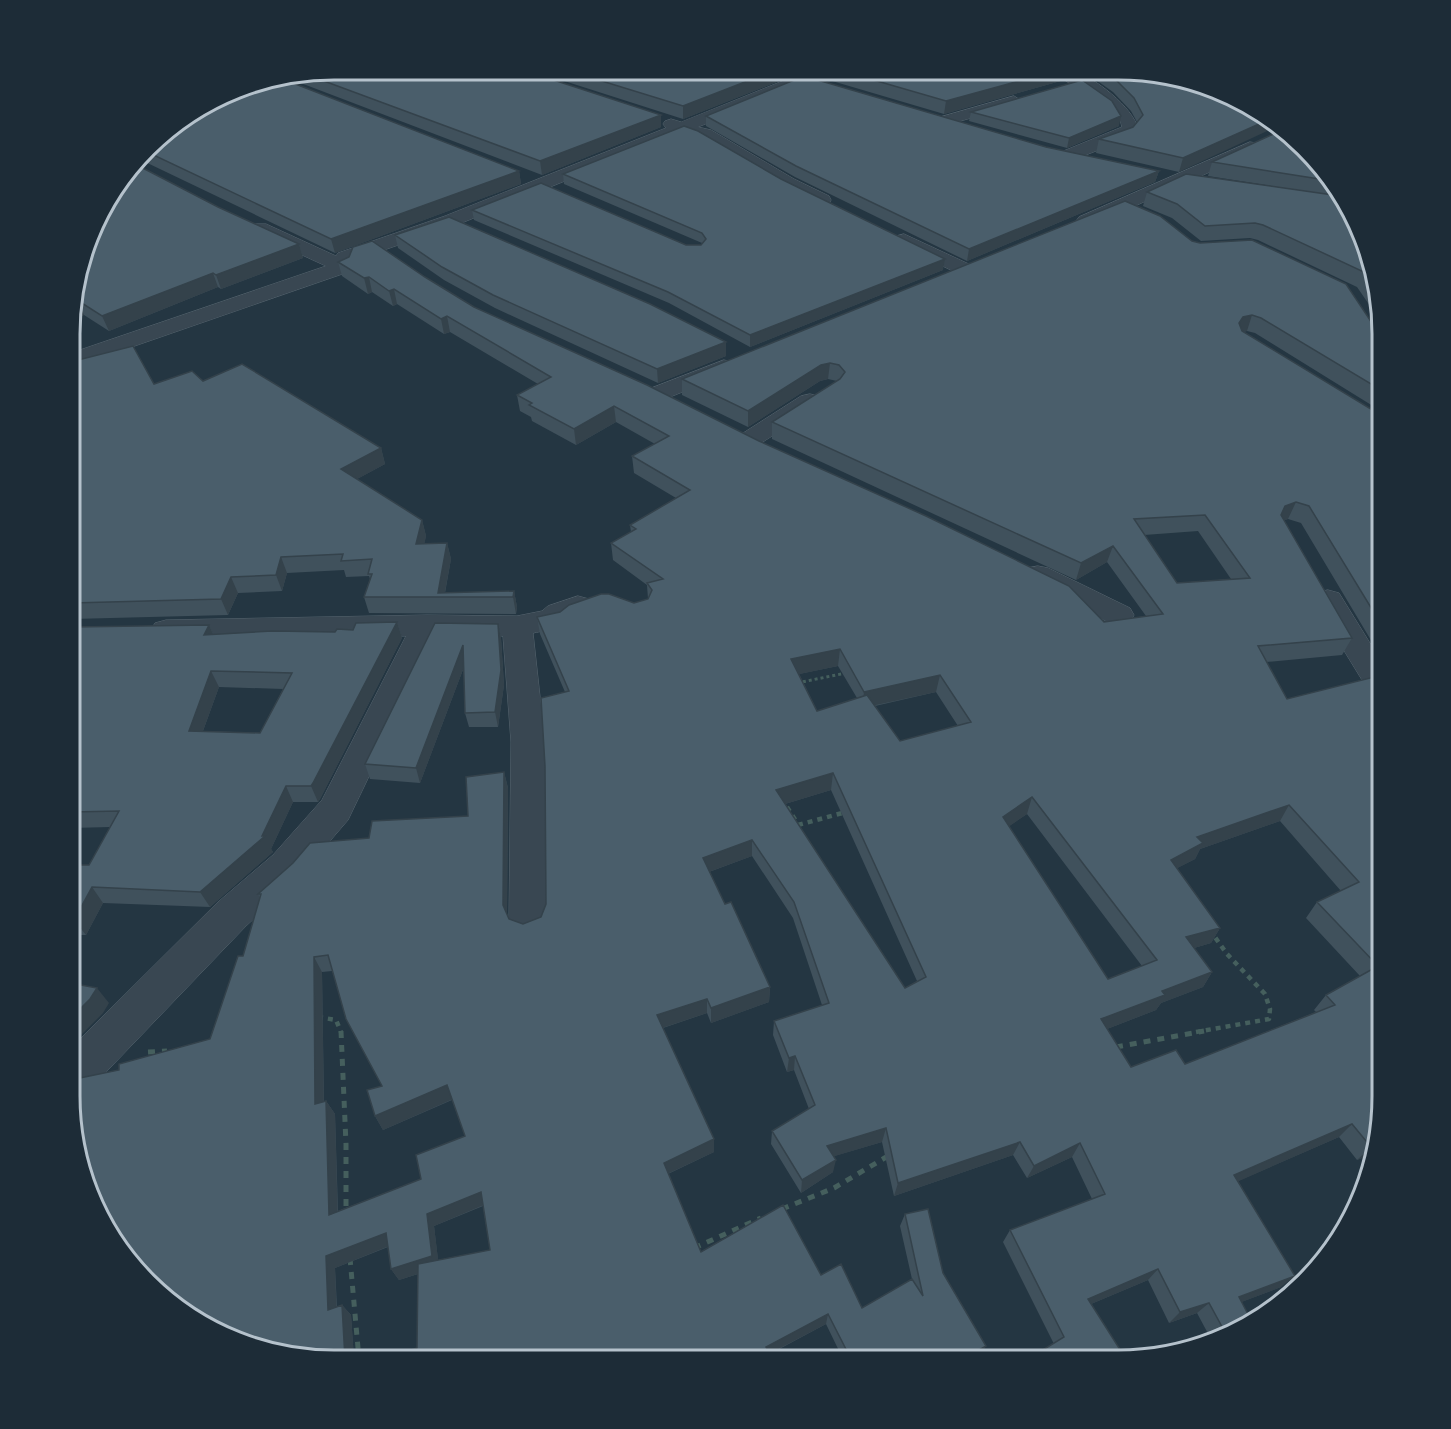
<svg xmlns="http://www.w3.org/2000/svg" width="1451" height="1429" font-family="Overpass,sans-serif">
  <rect width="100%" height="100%" fill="#243642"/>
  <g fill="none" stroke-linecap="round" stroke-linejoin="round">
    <!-- minor casing -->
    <g stroke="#56656f" stroke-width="1">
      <path id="minor" d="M810,70H831L829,73L698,127L711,130L794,179L829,196L831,200L829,204C803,210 716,143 683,133L459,224L355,260L351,271L74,367V352L326,266L252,232L249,228L252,224H266L336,256L338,253L445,216L666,128L663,124L665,121L671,119L681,122Z
        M1054,71C1059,71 1067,70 1073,71C1093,76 1134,108 1138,129L1129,138L1073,160H1061L1058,156L1061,152L1122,127C1117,98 1069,90 1054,71Z
        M1014,96L1022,101L1020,104L943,126L935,121L937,118Z
        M1250,142L1256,143L1258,147L1256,151L1093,225H1079L1076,221L1079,217Z
        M904,234L971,265L974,269L971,273H957L897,244L894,240L897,236Z
        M724,360L732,362L736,367L732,372L665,399L657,401L649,399L645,394L649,389Z
        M810,394L819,396L822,401L819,406L758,445L749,448L740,445L736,440L740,435L801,396Z
        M1038,566L1048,568L1130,608L1134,615L1130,622L1119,625L1108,622L1028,582L1023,575L1028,568Z
        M1328,590L1339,593L1381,661V696L1370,693L1313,600L1317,593Z
        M578,596L589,599L593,606C584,620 550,630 533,633L545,742L547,920L542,932L528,937L514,932L509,920L511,742L503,636L437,635L348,820L299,877L246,926L85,1094L70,1100V1049L218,902L273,855L322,800L406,636L166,640L155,637L151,630L155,623L166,620L427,615L517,616L542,611L548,606Z"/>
    </g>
    <!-- path-far2 -->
    <path stroke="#455f5d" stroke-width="3" stroke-dasharray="3 3" stroke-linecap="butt" d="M797,683L846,673"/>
    <!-- path-far1 -->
    <path stroke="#455f5d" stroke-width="4.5" stroke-dasharray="5 5" stroke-linecap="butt" d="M787,807L796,821
      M798,825L846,812
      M318,1017L336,1020L341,1032
      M1196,1032L1269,1019L1270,1009L1265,994L1227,954L1212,933"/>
    <!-- path -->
    <path stroke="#455f5d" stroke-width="5" stroke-dasharray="7 7" stroke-linecap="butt" d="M341,1031L346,1144V1212
      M1116,1047L1204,1031
      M148,1052L167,1051
      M782,1209L834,1188L888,1156
      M694,1248L761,1218
      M350,1258L359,1359"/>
    <!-- minor -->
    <use href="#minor" fill="#394752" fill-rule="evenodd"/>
  </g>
  <!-- wall -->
  <path fill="#40515c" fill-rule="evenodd" d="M333,69L661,115V127L542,175L285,77Z
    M530,70H671L704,79L731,70H797V74L683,119Z
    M823,70L1066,71L1064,80L944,114L822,78Z
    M1078,71H1152L1250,105L1179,172L1096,153L1099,139L1133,127L1137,122L1131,111L1113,92L1092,77Z
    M971,112L1119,126L1067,148L969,121Z
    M706,116L1046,147L1159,171L1155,182L967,261L795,177L706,126Z
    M159,134L519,171L521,184L335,253L139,159Z
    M1212,162L1328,173L1368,248L1381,317V322L1357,287L1258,240L1250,238L1201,241L1172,218L1143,206L1147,192L1272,186L1208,176Z
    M563,174L781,179L943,270L750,347L669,303L474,220L472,210L686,245H701L702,243L564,184Z
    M218,207L299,244L303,258L221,289L218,287L109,331L84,315L74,319V282Z
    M395,235L726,356L658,383L495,308L444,280L398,248Z
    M1192,241L1381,332V411L1255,333L1247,331L1243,332L1379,414H1381V652H1378L1301,523L1288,519L1284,520L1352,638L1342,655L1266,662L1287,699L1378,676L1381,1112L1369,1155L1357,1160L1339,1137L1238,1181L1281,1287L1241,1302L1251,1320L1212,1341L1197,1313L1169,1323L1148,1280L1091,1304L1126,1359L1054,1344L1003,1242L1010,1230L1092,1199L1072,1157L1027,1178L1013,1155L894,1196L882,1142L834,1156L833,1172L801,1193L771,1144L772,1131L809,1109L794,1070L787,1072L773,1035L774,1021L822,1005L793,918L752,856L709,872L725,904L770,987L769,1002L711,1023L707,1013L663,1028L714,1139V1152L668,1174L701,1252L821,1275L862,1308L912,1279L900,1226L905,1214L943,1273L986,1346L979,1356L973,1359H843L826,1324L770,1354L417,1348L418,1274L399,1280L391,1269L388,1247L335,1268L337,1307L342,1305L351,1315L354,1359L119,1070L210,1039L243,956L260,898L258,894L369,838L468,816L504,772L508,788L507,914L509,919L523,924L541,917L546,904L565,692L540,634L537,617L634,603L648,599L647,585L613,560L611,543L631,532L630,525L676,498L634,473L632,456L655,444L616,422L576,445L532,421L531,417L520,411L517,395L538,384L450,332L444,334L397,304L393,306L372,292L368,294L342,276L338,262L425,277L474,307L1104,622L1146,616L1107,562L1076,580L772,439V422L837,381L828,379L820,381L748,427L682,395V379ZM1198,531L1231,579L1177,583L1144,535ZM838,666L857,698L817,711L799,674ZM936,692L958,726L900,741L875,706ZM831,790L917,981L905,988L785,804ZM1027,814L1142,966L1108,979L1009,826ZM1280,821L1341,891L1317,902L1306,918L1360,976L1326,995L1314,1010L1316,1012L1185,1064L1131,1067L1107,1029L1156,1010L1161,1003L1203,987L1212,972L1194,948L1211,943L1220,928L1177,868L1195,859L1200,849ZM332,971L382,1086L375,1116L383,1130L452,1100L465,1136L421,1179L338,1211L335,1114L326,1101H324L322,972ZM483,1206L490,1250L438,1260L434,1226Z
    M74,361L154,384L203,381L381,448L385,464L357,479L422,520L426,536L424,544L447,543L451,559L445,593L514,591L517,607L516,614L369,613L364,597L370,579L369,576L346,577L344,570L287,573L282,591L238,593L228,615L72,619Z
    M397,622L402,638L320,799L318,802H293L271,849L273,852L210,907L103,903L86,935H70L71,865H89L110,827L71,828L72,627L209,625L213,634L335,632ZM219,687L283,689L260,733L203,731Z
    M498,624L501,638L504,685L498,727H469L465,713L464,667L420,783L370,779L365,764Z"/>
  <!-- shaded-wall -->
  <path fill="#34424b" d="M776,70H797V74L683,119V106Z
    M1055,71H1066L1064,80L944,114L946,101Z
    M661,115V127L542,175L540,161Z
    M1121,116L1119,126L1067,148L1069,138Z
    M1268,120L1276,127L1179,172L1183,158Z
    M519,171L521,184L335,253L331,239Z
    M1159,171L1155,182L967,261L969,249Z
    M299,244L303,258L221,289L216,275Z
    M945,259L943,270L750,347V335Z
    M213,273L218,287L109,331L102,316Z
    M369,277L372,292L368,294L364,278Z
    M394,289L397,304L393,306L389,291Z
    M77,300L84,315L74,319V302Z
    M1252,315L1247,331L1237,333L1239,323L1243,317Z
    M447,316L450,332L444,334L441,319Z
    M726,342V356L658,383L657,369Z
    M830,363L828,379L820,381L748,427V411L821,365Z
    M614,406L616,422L576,445L574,429Z
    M381,448L385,464L346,485L341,469Z
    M1296,502L1288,519L1277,523L1285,506Z
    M422,520L426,536L421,560L416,544Z
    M447,543L451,559L444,597L438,593Z
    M1113,546L1107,562L1076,580L1081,563Z
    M281,557L287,573L282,591L276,575Z
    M231,577L238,593L228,615L221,599Z
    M514,591L517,607L516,614L513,597Z
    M397,622L402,638L320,799L318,802L311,786Z
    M498,624L501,638L504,685L498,727L495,712Z
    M209,625L216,641L204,635Z
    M463,645L467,659L420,783L416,768Z
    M840,649L838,666L790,676L791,659Z
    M211,671L219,687L197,747L189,731Z
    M940,675L936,692L862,708L864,692Z
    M504,772L508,788L507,921L503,905Z
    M833,773L831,790L775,807L776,790Z
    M286,786L293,802L271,849L273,852L210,907L200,892L262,836Z
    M1032,797L1027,814L998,834L1003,817Z
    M1289,805L1280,821L1200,849L1195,859L1162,876L1171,860L1197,837Z
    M752,840V856L703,874V858Z
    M92,887L103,903L86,935L74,920Z
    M1220,928L1211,943L1177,953L1186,937Z
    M314,957L322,972L324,1117L315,1104Z
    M1212,972L1203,987L1161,1003L1156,1010L1094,1034L1101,1019L1162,991Z
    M770,987L769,1002L711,1023V1008Z
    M97,988L109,1003L103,1013L70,1046V1019Z
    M707,999V1013L659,1029L657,1015Z
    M795,1056L794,1070L787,1072L789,1058Z
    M447,1085L453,1099L383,1130L375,1116Z
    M326,1101L335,1114L338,1227L329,1215Z
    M1352,1124L1339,1137L1223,1188L1234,1175Z
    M886,1128L882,1142L825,1159L827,1146Z
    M714,1139V1152L665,1175L664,1163Z
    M1020,1142L1013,1155L894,1196L898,1183Z
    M1080,1143L1072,1157L1027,1178L1034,1166Z
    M1371,1147L1369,1155L1357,1160Z
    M836,1160L833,1172L801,1193L802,1180Z
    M481,1192L486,1204L434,1226L439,1267L399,1280L391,1269L427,1214Z
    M386,1233L394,1244L335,1268L337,1320L328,1310L326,1256Z
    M1158,1269L1148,1280L1079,1309L1088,1299Z
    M1295,1276L1281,1287L1226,1308L1239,1297Z
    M1209,1303L1197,1313L1169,1323L1180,1312Z
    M342,1305L351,1315L354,1359H345Z
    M828,1314L826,1324L765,1356L766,1347Z
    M986,1346L979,1356L973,1359H964Z"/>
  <!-- building -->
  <path fill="#4a5e6b" stroke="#34424b" stroke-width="1.5" fill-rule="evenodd" d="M333,69L523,70L661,115L540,161L305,74Z
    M566,70H671L704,79L731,70H776L683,106Z
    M839,70L1055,71L946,101Z
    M1104,71H1152L1250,105L1268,120L1183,158L1099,139L1133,127L1143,115L1134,98L1116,80Z
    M804,76L1046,147L1159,171L969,249L796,166L706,116Z
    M280,78L519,171L331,239L145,151L159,134L248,83Z
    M1082,80L1112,101L1121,116L1069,138L971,112Z
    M684,126L698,131L781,179L945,259L750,335L668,292L472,210L541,183L686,245H701L706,239L702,233L563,174Z
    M1280,131L1328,173L1332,181L1212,162Z
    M135,164L218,207L299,244L216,275L213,273L102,316L77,300L74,302V282L105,201Z
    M1186,174L1340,196L1368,248L1376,289L1364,272L1263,225L1255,223L1205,226L1177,204L1147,192Z
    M1125,201L1160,216L1192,241L1200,243L1252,240L1346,284L1378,332H1381V390L1261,318L1252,315L1243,317L1239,323L1242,331L1379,414H1381V624L1309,506L1296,502L1285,506L1281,515L1352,638L1258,646L1287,699L1378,676L1381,678V1112L1371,1147L1352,1124L1234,1175L1295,1276L1239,1297L1251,1320L1226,1334L1209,1303L1180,1312L1158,1269L1088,1299L1126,1359H1028L1064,1337L1010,1230L1105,1194L1080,1143L1034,1166L1020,1142L898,1183L886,1128L827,1146L836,1160L802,1180L772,1131L815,1105L795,1056L789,1058L774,1021L829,1003L794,902L752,840L703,858L725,904L731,902L770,987L711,1008L707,999L657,1015L714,1139L664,1163L701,1252L783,1205L821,1275L841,1264L862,1308L912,1279L923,1296L905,1214L928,1209L943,1273L986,1346L964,1359H851L828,1314L766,1347L773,1359H381L417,1348L418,1264L490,1250L481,1192L427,1214L432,1256L391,1269L386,1233L326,1256L328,1310L342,1305L345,1359H317L202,1325L123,1256L83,1181L70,1112L71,1083L75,1079L119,1070V1064L210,1039L238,956H243L261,894H258L293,863L310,843L369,838L372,821L468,816L466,777L504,772L503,905L509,919L523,924L541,917L546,904L545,766L541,698L569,691L537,617L560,612L569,605L601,594H609L634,603L648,599L652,590L647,583L663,579L611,543L636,529L630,525L690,490L632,456L669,436L614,406L574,429L529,405L532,403L517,395L551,377L447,316L441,319L394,289L389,291L369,277L364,278L338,262L349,257L353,247L372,241L425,277L474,307L647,385L759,441L926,516L1069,586L1104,622L1163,614L1113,546L1081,563L772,422L840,379L845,372L839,365L830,363L821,365L748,411L682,379ZM1205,515L1250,578L1177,583L1134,519ZM840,649L864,692L940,675L971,722L900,741L867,695L817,711L791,659ZM833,773L926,977L905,988L776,790ZM1032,797L1157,960L1108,979L1003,817ZM1289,805L1359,882L1317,902L1378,966L1326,995L1335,1005L1185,1064L1176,1050L1131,1067L1101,1019L1165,995L1162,991L1212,972L1186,937L1220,928L1171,860L1203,843L1197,837ZM328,955L346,1019L382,1086L367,1090L375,1116L447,1085L465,1136L416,1155L421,1179L329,1215L326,1101L315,1104L314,957Z
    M449,217L650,304L726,342L657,369L493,295L442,267L395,235Z
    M133,346L154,384L192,371L203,381L242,364L381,448L341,469L422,520L416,544L447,543L438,593L514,591L513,597H364L372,574H368L372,559L341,561L343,554L281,557L276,575L231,577L221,599L72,603L74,361Z
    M397,622L313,783L311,786H286L262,836H265L200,892L92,887L74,920H71V865H89L119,811L71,812L72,627L209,625L204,635L272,631L335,632L337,629L353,630L356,623ZM211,671L292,673L260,733L189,731Z
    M435,623L498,624L501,670L495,712L465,713L463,645L416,768L365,764Z
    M70,983L97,988L90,999L70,1019Z"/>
  <!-- crop -->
  <path d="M0 0H1451V1429H0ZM334 80H1118A254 254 0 0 1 1372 334V1096A254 254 0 0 1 1118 1350H334A254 254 0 0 1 80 1096V334A254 254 0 0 1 334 80Z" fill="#1d2c37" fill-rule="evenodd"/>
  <path fill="none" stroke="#b5c2cc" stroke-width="3" d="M334 80H1118A254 254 0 0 1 1372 334V1096A254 254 0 0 1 1118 1350H334A254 254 0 0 1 80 1096V334A254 254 0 0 1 334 80Z"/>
</svg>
